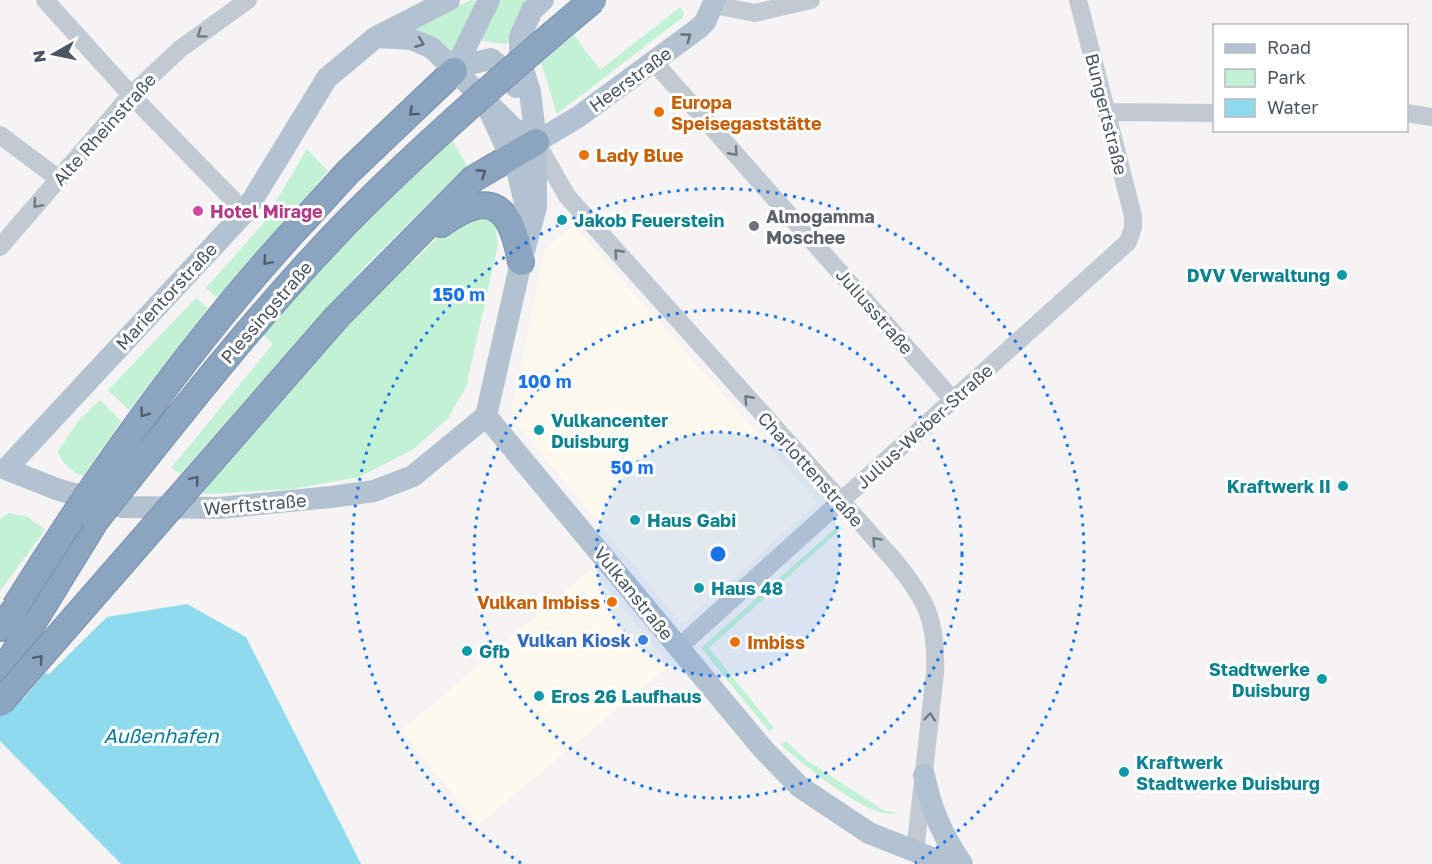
<svg xmlns="http://www.w3.org/2000/svg" width="1432" height="864" font-family="'Golos Text',sans-serif">
  <rect width="100%" height="100%" fill="#f5f3f3"/>
  <!-- commercial -->
  <path fill="#fdf9ef" d="M574,225L818,502L685,622H680L514,421L512,412L545,248Z
    M591,569L670,665L477,826L467,811L401,731Z"/>
  <!-- green -->
  <path fill="#c3f1d5" d="M471,0L476,2L453,54L408,29Z
    M499,0H527L514,37L506,44L483,41L481,37Z
    M680,7L684,12L683,17L557,114L541,62L574,35L600,70Z
    M450,136L467,166L367,264L180,474L171,468L273,344L260,332L341,242Z
    M307,149L328,171L218,298L206,288L262,225Z
    M480,212L495,222L498,245L466,387L448,418L414,449L359,477L293,489L209,494L197,493L392,275L417,258L450,224Z
    M196,298L208,308L129,410L108,390Z
    M100,400L121,421L83,476C72,473 61,462 58,451L79,420Z
    M9,513L28,517L45,530L0,591V519Z
    M839,525L842,528L709,648L774,728L769,731L701,648Z
    M786,741L806,760L885,811L897,812C876,826 798,760 781,745Z"/>
  <!-- water -->
  <path fill="#90daee" d="M187,604L246,637L361,864H121L0,741V683L16,698L23,699L45,673L49,674L107,617Z"/>
  <g fill="none" stroke-linecap="round" stroke-linejoin="round">
    <!-- highway casing -->
    <g stroke="#7690ad" stroke-width="28">
      <path id="highway" d="M306,218L348,172L454,71
        M441,224C492,188 511,206 521,262
        M336,318L473,179L536,142
        M0,628L30,590
        M0,676L96,520"/>
    </g>
    <!-- minor -->
    <path stroke="#c1cad2" stroke-width="18" d="M45,0L131,95L245,212
      M714,5L755,13L811,0
      M654,62L953,400
      M1107,112L1214,113
      M1406,113L1432,117
      M0,135L59,179
      M536,142L567,196L893,559C927,600 937,620 935,673L915,852
      M0,247L131,95L180,49L248,0
      M689,638L1128,242L1133,228V216L1078,0"/>
    <!-- major -->
    <path stroke="#b3c2d1" stroke-width="22" d="M449,0L376,37L327,78L245,212L6,469L59,490L123,507L219,508L331,497L374,491L413,476L486,416
      M377,37L411,39L432,48L512,127L536,142
      M454,71L469,64L491,59L504,70L516,87
      M454,71L489,0
      M490,112L517,170L526,207
      M536,142L578,117L699,28L705,22L715,0
      M486,416L763,749L800,787L869,833L947,864
      M486,416L521,262L536,207V142L530,92L520,59V37L532,10L543,0
      M924,775C931,809 942,835 962,864"/>
    <!-- highway -->
    <use href="#highway" stroke="#8ba5c1" stroke-width="26"/>
    <!-- highway-bridge casing -->
    <g stroke="#7690ad" stroke-width="28" stroke-linecap="butt">
      <path id="highway-bridge" d="M96,520C177,418 257,315 347,222C425,143 508,71 593,0
        M15,607C101,469 195,337 306,218
        M0,703L336,318"/>
    </g>
    <!-- highway-bridge -->
    <use href="#highway-bridge" stroke="#8ba5c1" stroke-width="26"/>
  </g>
  <!-- one-way arrows -->
  <defs><path id="oneway-chevron" d="M-2-3.5L2.5 0L-2 3.5" fill="none" stroke-width="1.6" stroke-linecap="round" stroke-linejoin="round" transform="scale(1.5)"/></defs>
  <g stroke="#6e7983">
    <use href="#oneway-chevron" transform="translate(201 34) rotate(144)"/>
    <use href="#oneway-chevron" transform="translate(734 152) rotate(48)"/>
    <use href="#oneway-chevron" transform="translate(37 204) rotate(131)"/>
    <use href="#oneway-chevron" transform="translate(618 253) rotate(-132)"/>
    <use href="#oneway-chevron" transform="translate(748 399) rotate(-132)"/>
    <use href="#oneway-chevron" transform="translate(876 541) rotate(-133)"/>
    <use href="#oneway-chevron" transform="translate(930 717) rotate(-84)"/>
  </g>
  <g stroke="#64717d">
    <use href="#oneway-chevron" transform="translate(687 37) rotate(-36)"/>
    <use href="#oneway-chevron" transform="translate(420 43) rotate(22)"/>
  </g>
  <g stroke="#505e6b">
    <use href="#oneway-chevron" transform="translate(413 112) rotate(138)"/>
    <use href="#oneway-chevron" transform="translate(482 173) rotate(-33)"/>
    <use href="#oneway-chevron" transform="translate(267 261) rotate(131)"/>
    <use href="#oneway-chevron" transform="translate(144 413) rotate(126)"/>
    <use href="#oneway-chevron" transform="translate(195 480) rotate(-49)"/>
    <use href="#oneway-chevron" transform="translate(39 659) rotate(-49)"/>
  </g>
  <!-- distance rings -->
  <circle cx="718" cy="554" r="122" fill="#1a73e8" fill-opacity=".12"/>
  <g fill="none" stroke="#1a73e8" stroke-width="3" stroke-dasharray="3 6">
    <circle cx="718" cy="554" r="122"/>
    <circle cx="718" cy="554" r="244"/>
    <path d="M521 863A366 366 0 1 1 915 863"/>
  </g>
  <!-- markers -->
  <g fill="#e8710a" stroke="#fff" stroke-width="2">
    <circle cx="659" cy="112" r="6"/>
    <circle cx="584" cy="155" r="6"/>
    <circle cx="612" cy="602" r="6"/>
    <circle cx="735" cy="642" r="6"/>
  </g>
  <circle fill="#d1479c" stroke="#fff" stroke-width="2" cx="198" cy="211" r="6"/>
  <g fill="#0f9aa8" stroke="#fff" stroke-width="2">
    <circle cx="562" cy="220" r="6"/>
    <circle cx="1342" cy="275" r="6"/>
    <circle cx="539" cy="430" r="6"/>
    <circle cx="1343" cy="486" r="6"/>
    <circle cx="635" cy="520" r="6"/>
    <circle cx="699" cy="588" r="6"/>
    <circle cx="467" cy="651" r="6"/>
    <circle cx="1322" cy="679" r="6"/>
    <circle cx="539" cy="696" r="6"/>
    <circle cx="1124" cy="772" r="6"/>
  </g>
  <circle fill="#6b7280" stroke="#fff" stroke-width="2" cx="754" cy="226" r="6"/>
  <circle fill="#3f7fe0" stroke="#fff" stroke-width="2" cx="643" cy="640" r="6"/>
  <g text-anchor="middle" dominant-baseline="central" stroke-width="6" stroke-linejoin="round" paint-order="stroke">
    <!-- street labels -->
    <g font-size="18" fill="#4a5661" stroke="#fff">
      <text transform="translate(630 79) rotate(-36)">Heerstraße</text>
      <text transform="translate(1107 114) rotate(76)">Bungertstraße</text>
      <text transform="translate(104 129) rotate(-48)">Alte Rheinstraße</text>
      <text transform="translate(166 296) rotate(-47)">Marientorstraße</text>
      <text transform="translate(875 311) rotate(49)">Juliusstraße</text>
      <text transform="translate(266 312) rotate(-49)">Plessingstraße</text>
      <text transform="translate(924 426) rotate(-42)">Julius-Weber-Straße</text>
      <text transform="translate(811 469) rotate(48)">Charlottenstraße</text>
      <text transform="translate(255 504) rotate(-5)">Werftstraße</text>
      <text transform="translate(634 593) rotate(51)">Vulkanstraße</text>
    </g>
    <!-- food labels -->
    <g font-size="18" font-weight="bold" fill="#c56008" stroke="#fff" text-anchor="start">
      <text x="671" y="102">Europa<tspan x="671" dy="21">Speisegaststätte</tspan></text>
      <text x="596" y="155">Lady Blue</text>
      <text x="600" y="602" text-anchor="end">Vulkan Imbiss</text>
      <text x="747" y="642">Imbiss</text>
    </g>
    <!-- hotel labels -->
    <g font-size="18" font-weight="bold" fill="#b23c85" stroke="#fff" text-anchor="start">
      <text x="210" y="211">Hotel Mirage</text>
    </g>
    <!-- worship labels -->
    <g font-size="18" font-weight="bold" fill="#5b616d" stroke="#fff" text-anchor="start">
      <text x="766" y="216">Almogamma<tspan x="766" dy="21">Moschee</tspan></text>
    </g>
    <!-- culture labels -->
    <g font-size="18" font-weight="bold" fill="#0d838f" stroke="#fff" text-anchor="start">
      <text x="574" y="220">Jakob Feuerstein</text>
      <text x="1330" y="275" text-anchor="end">DVV Verwaltung</text>
      <text x="551" y="420">Vulkancenter<tspan x="551" dy="21">Duisburg</tspan></text>
      <text x="1331" y="486" text-anchor="end">Kraftwerk II</text>
      <text x="647" y="520">Haus Gabi</text>
      <text x="711" y="588">Haus 48</text>
      <text x="479" y="651">Gfb</text>
      <text x="1310" y="669" text-anchor="end">Stadtwerke<tspan x="1310" dy="21">Duisburg</tspan></text>
      <text x="551" y="696">Eros 26 Laufhaus</text>
      <text x="1136" y="762">Kraftwerk<tspan x="1136" dy="21">Stadtwerke Duisburg</tspan></text>
    </g>
    <!-- shop labels -->
    <g font-size="18" font-weight="bold" fill="#366cbe" stroke="#fff" text-anchor="end">
      <text x="631" y="640">Vulkan Kiosk</text>
    </g>
    <!-- water labels -->
    <g font-size="20" font-style="italic" fill="#0c7c9b" stroke="#fff">
      <text x="161" y="735">Außenhafen</text>
    </g>
  </g>
  <circle cx="718" cy="554" r="9" fill="#1a73e8" stroke="#fff" stroke-width="3"/>
  <g font-size="18" text-anchor="middle" font-weight="bold" fill="#1a73e8" stroke="#fff" stroke-width="6" stroke-linejoin="round" paint-order="stroke">
    <text x="459" y="301">150 m</text>
    <text x="545" y="388">100 m</text>
    <text x="632" y="474">50 m</text>
  </g>
  <!-- legend -->
  <rect x="1213" y="24" width="195" height="108" fill="#ffffff" stroke="#b7bbc0" stroke-width="1.5"/>
  <rect x="1225" y="44" width="30" height="9" fill="#b3c2d1" stroke="#b7bbc0" stroke-width="1.5"/>
  <text x="1267" y="54" font-size="18" fill="#4a5661">Road</text>
  <rect x="1225" y="69" width="30" height="18" fill="#c3f1d5" stroke="#b7bbc0" stroke-width="1.5"/>
  <text x="1267" y="84" font-size="18" fill="#4a5661">Park</text>
  <rect x="1225" y="99" width="30" height="18" fill="#90daee" stroke="#b7bbc0" stroke-width="1.5"/>
  <text x="1267" y="114" font-size="18" fill="#4a5661">Water</text>
  <!-- north arrow -->
  <g transform="translate(54 54) rotate(261)" stroke="#ffffff" stroke-width="4.5" paint-order="stroke">
  <path d="M0-4.5L10 22L0 15L-10 22Z" fill="#4a5661"/>
  <text y="-9" font-size="16" font-weight="bold" text-anchor="middle" fill="#4a5661">N</text>
  </g>
</svg>
